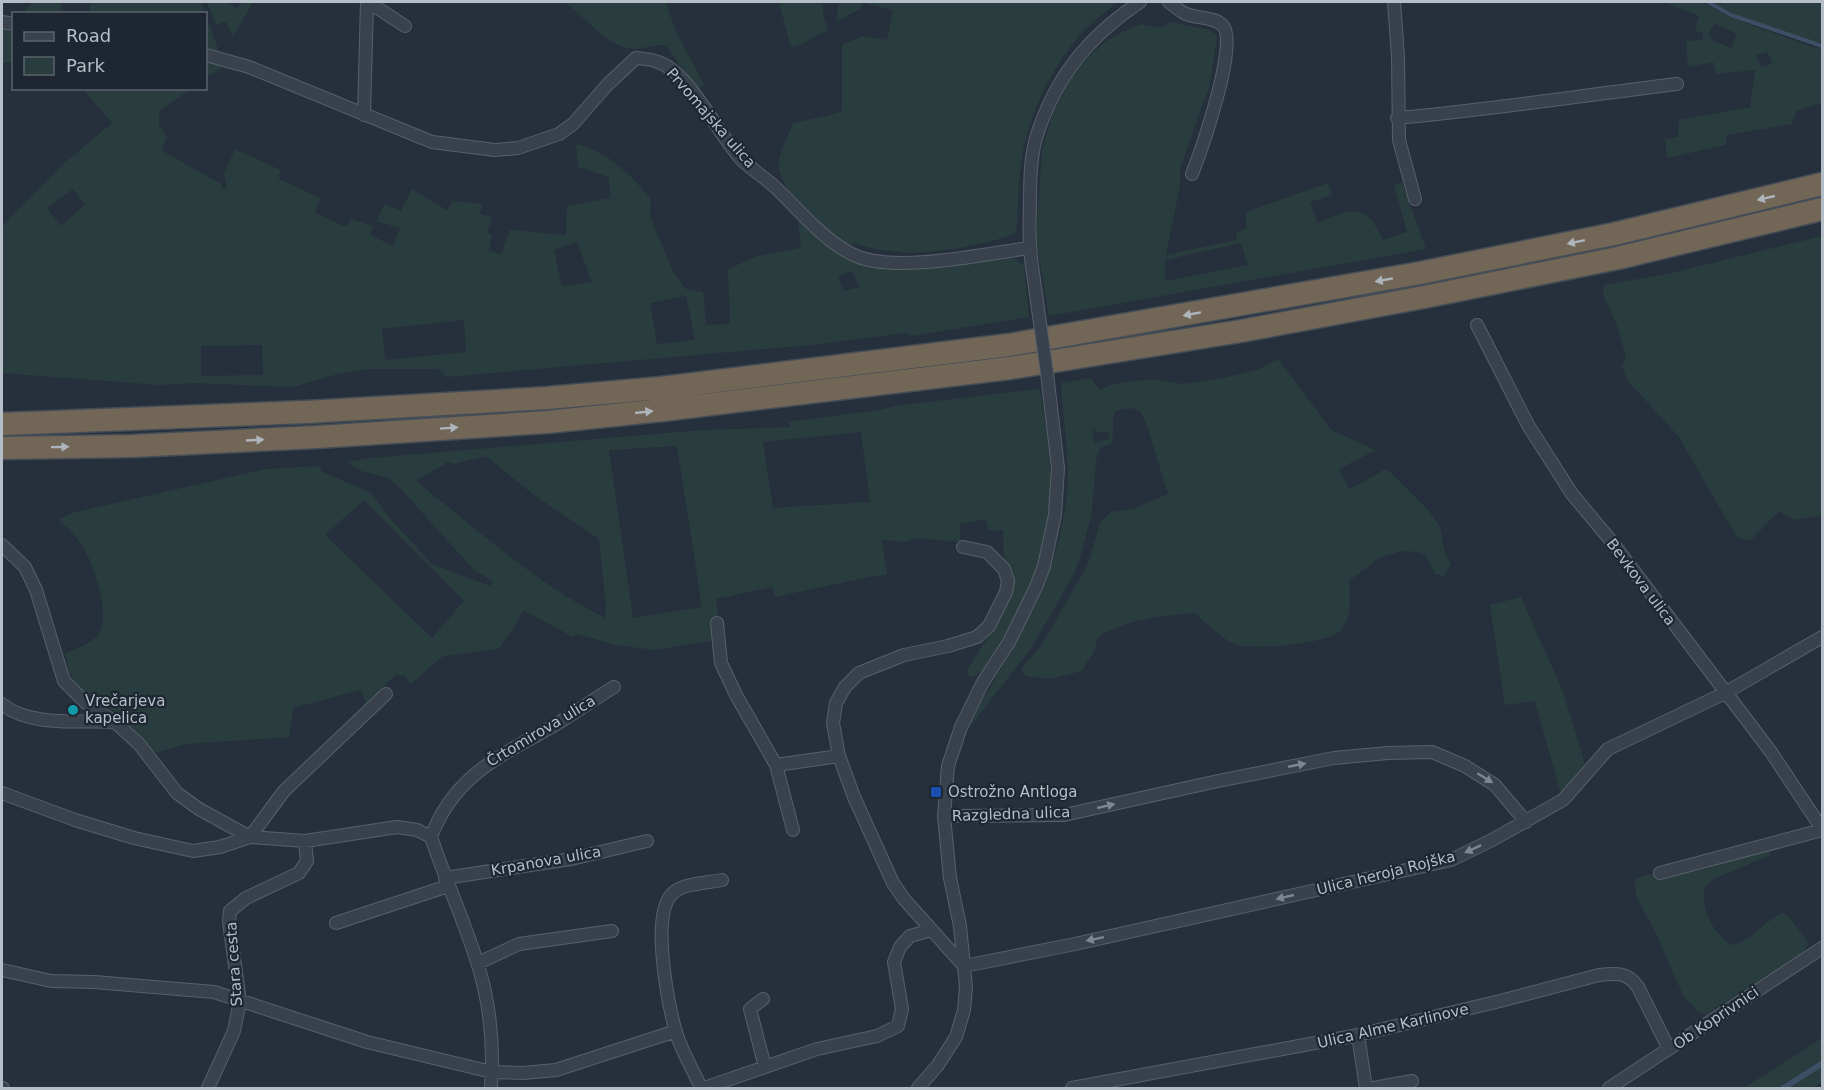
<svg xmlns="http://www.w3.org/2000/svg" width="1824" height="1090" font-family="'DejaVu Sans',sans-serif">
  <rect width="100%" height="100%" fill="#26303c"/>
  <!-- green -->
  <path fill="#293d3e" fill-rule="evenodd" d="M33,2H62L60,13H26L24,11Z
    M91,2H201L219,52L214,53L206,52V14H89Z
    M207,2H228L237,9L241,2H253L233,37L226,21L216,25Z
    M565,2H666L675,29L704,85L697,90L666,45C653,44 642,50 629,48C607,45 582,15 565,2Z
    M779,2H823V16L828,30L800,45L791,47Z
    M839,2H1118C1105,12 1091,23 1080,35C1051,69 1029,113 1022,158C1018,181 1018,204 1017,226L1015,233L1010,236C960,250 904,261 854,243L849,245C826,230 783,197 779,168C778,154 788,136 793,123L831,115L842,111V45L863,36L887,40L893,10L863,3L860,9L836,22Z
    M1664,2H1702L1729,17L1809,46L1822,49V103L1796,111L1792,124L1727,135L1726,145L1667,158L1665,139L1678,137L1679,120L1750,107L1755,70L1716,74L1713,62L1688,67L1686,41L1703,40V33L1695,31L1699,16ZM1715,23L1737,34L1731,48L1712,40L1709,32ZM1768,52L1772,64L1761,67L1756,55Z
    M1713,2H1822V43L1810,41L1735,14Z
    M1171,22L1210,30L1217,36L1210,84L1180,168V186L1166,255L1237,240L1236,232L1246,229V212L1328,183L1332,195L1310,202L1317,223C1352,209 1365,200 1383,240L1407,232L1394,185L1402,182L1426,249L1049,316L1036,240L1042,150L1054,110L1076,69L1106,41L1120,33L1141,24L1160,28ZM1241,243L1248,265L1165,281V260Z
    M2,27L13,28V62L2,63Z
    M206,59L222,63V67L206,78Z
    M83,89H191L159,111V125L167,137L161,150L221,184L223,189L227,187L224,174L235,149L280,170L279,179L320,198L315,213L346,227L351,219L373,226L370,235L393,246L400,228L376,221L385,204L401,211L412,189L448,211L452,201L483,204L480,214L492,217L487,233L492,235L489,250L501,255L510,230L566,235L567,206L610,198L609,177L578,167L576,144C605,149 633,177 651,199L650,216L673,272L686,289L703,292L706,325L730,324L728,269L758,256L801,248L798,221L801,219C817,234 832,252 851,261C895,281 958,262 1004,257L1016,259L1024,266L1029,317L911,336L905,333L811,345L446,377L438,369H368L338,374L293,387L194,383L159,385L2,373V226L62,165L112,123ZM73,189L85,205L61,226L47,208ZM577,242L592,282L562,286L554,250ZM852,272L860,287L844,291L838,276ZM686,296L695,340L657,344L650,303ZM464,320L466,352L385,360L382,329ZM262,345L263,375L201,376V346Z
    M1822,236V515L1795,520L1779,511L1751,540L1741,539L1733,531L1679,437L1627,380L1622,366L1626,356L1617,326L1603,294L1604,285L1667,274Z
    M1278,359L1331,430L1376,450L1339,469L1349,489L1378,474L1384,469L1391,473L1429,511L1440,527L1444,550L1451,564L1444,576L1435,574L1426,556L1417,552L1402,551L1380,557L1349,581C1350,597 1352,617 1341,630C1330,644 1250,651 1234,644C1223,639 1204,621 1194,613C1164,615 1124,620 1098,637L1094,652L1081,671L1051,679L1026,676L1021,670L1023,667L1041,646L1088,564L1100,522L1111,512L1133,509L1168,494L1146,423L1140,411L1131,408L1115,411C1111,422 1114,432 1112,444L1102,447L1097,454L1091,517L1079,561L1072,578L1031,648L969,728L968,725C1011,650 1058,582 1067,494C1070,457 1063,420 1061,383L1091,378L1100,390L1113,384L1152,379L1183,384L1218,379L1257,370ZM1092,429H1095L1096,433L1107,431L1110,439L1094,443Z
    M1040,389C1047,431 1054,475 1049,518C1045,560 1024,602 1003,638C993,653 989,669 972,677L968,675L967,670L990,634L1009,591L1004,563L1003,530L989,531L985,519L960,524V542L914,538L907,542L882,540L887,575L874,576L775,597L772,587L716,599L718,617L713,618L714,640L655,650L616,645L577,634L573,637L523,610L515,626L498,649L443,656L411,684L404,676L395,675L367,703L360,690L293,708L289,737L186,744L156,753C143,741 133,726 119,715C90,693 73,696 65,654C75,649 90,644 97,636C113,620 93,560 81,544C75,535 66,527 59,520L71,513L266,469L319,466L322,472L370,492L394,523L432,564L490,586L493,581L474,570L400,488L386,477L361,471L347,462L371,458L702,430L791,427L788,422L793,421L880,410L901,405ZM861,432L870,502L773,508L763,442ZM677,446L702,607L633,618L609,450ZM486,456L534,495L599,539L606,605L605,618C535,583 477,529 416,481L448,462L454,464ZM364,500L464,601L432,638L325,535Z
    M1521,597L1563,692L1585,764L1561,794L1535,701L1505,705L1490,605Z
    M1765,850H1770V855L1716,878L1704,888C1702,913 1712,930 1731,945C1751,943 1764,920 1783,913L1790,918L1809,943L1804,952L1705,1015L1698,1012L1683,995L1655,931L1636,896L1635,879L1650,874L1665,877L1703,870Z
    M1822,1038V1060L1778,1088H1744Z
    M1822,1067V1082L1812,1088H1789Z"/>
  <!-- water -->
  <path fill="#3d4f64" d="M1822,1060V1067L1789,1088H1778Z"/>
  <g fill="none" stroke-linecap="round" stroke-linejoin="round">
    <!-- stream -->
    <path stroke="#3d4f64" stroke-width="4" d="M1708,2L1731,15L1822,46"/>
    <!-- minor casing -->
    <g stroke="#57606a" stroke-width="14">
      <path id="minor" d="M368,2L405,26
        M1169,2C1174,5 1178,10 1184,13C1195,19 1215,16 1223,26C1239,43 1201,151 1192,174
        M1394,2L1398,57L1399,140L1415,199
        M2,22L14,24
        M206,55L249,67L432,142L495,150L518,148L559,134L573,124L608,84L636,58C643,59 651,59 658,62C690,72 719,137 743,161C753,170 765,178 775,187C798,209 825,242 854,255C894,274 984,254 1029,248
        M364,115L367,2
        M1397,118C1491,110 1584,95 1677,84
        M1032,266C1029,246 1029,227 1030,206C1030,184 1030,160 1036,138C1055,77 1088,37 1140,2
        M1477,325L1528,425L1572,494L1612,542L1771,752L1822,829
        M2,545L25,567L36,590L64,681L86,703L115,722L139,744L177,793L199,809L250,837L305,841L397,827L417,830L431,837C445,879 464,920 477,962C490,1002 494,1047 491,1088
        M963,547L987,552L1004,569L1008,581L1006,592L989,626L977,637L948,646L904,655L859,673L845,687L836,703L833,723L839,756L854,797L893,883L904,899L964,966L1075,944L1451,860L1492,840L1563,800L1608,749L1725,693L1822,637
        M717,623L721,663L736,695L776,765L839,756
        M2,704C29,727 80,720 114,722
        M776,765L793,830
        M2,793L75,820L134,838L193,851L220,847L250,837L284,791L386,694
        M944,816L1064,815L1218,781L1334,758L1388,753L1432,752L1465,766L1495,785L1526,822
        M431,837C454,775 502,755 555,725C575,713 594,699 614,687
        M1660,873L1822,830
        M445,878L571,859L647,841
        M336,923L448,886
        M478,963L519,944L612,931
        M2,970L51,981L94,982L214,992L367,1042L492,1072L523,1073L556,1070L676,1031
        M763,999L750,1009L765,1067
        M1358,1035L1366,1088
        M2,1088H3
        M208,1088L234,1031L240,1001L229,922L230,911L246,898L299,873L307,861L305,841
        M701,1088C693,1069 680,1049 675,1029C668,1002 650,913 673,893C684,883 707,883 722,880
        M704,1088L817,1049L877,1036L898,1026L902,1009L894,962L900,947L910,936L932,930
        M918,1088L938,1065L956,1037L964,1010L966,987L960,926L950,878L944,816L948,766L961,727L983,682L1009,642L1036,587L1044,566L1055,515L1058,468
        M1072,1088L1358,1035L1500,1001L1599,975C1616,973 1628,972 1638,987L1669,1049
        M1374,1088L1412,1081
        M1609,1088L1822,948"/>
    </g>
    <!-- motorway casing -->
    <g stroke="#444d57" stroke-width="25">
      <path id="motorway" d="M2,424L306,412L547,398L661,388L1009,345L1420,273L1614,234L1822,184
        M2,448L132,446L317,437L547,422L663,410L1010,368L1241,331L1424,297L1618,258L1822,209"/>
    </g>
    <!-- minor -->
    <use href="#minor" stroke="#39424c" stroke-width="12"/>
    <!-- motorway -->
    <use href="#motorway" stroke="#726657" stroke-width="22"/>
    <!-- minor-bridge casing -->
    <g stroke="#57606a" stroke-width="14" stroke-linecap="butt">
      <path id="minor-bridge" d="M1032,266L1047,373L1058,468"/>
    </g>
    <!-- minor-bridge -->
    <use href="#minor-bridge" stroke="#39424c" stroke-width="12"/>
  </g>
  <!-- one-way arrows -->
  <defs><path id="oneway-solid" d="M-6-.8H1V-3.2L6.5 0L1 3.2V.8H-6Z" transform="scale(1.5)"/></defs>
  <g fill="#aeb4bc">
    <use href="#oneway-solid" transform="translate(1766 198) rotate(167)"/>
    <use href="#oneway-solid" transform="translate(1576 242) rotate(168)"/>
    <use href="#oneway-solid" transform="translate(1384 280) rotate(170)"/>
    <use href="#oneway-solid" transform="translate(1192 314) rotate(170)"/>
    <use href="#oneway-solid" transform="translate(644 412) rotate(-6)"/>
    <use href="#oneway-solid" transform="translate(449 428) rotate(-4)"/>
    <use href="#oneway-solid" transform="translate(255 440) rotate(-3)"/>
    <use href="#oneway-solid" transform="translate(60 447) rotate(-1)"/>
  </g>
  <g fill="#7d8690">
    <use href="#oneway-solid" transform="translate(1297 765) rotate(-11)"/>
    <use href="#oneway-solid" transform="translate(1485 778) rotate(32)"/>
    <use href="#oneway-solid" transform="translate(1106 806) rotate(-13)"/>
    <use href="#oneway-solid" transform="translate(1473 849) rotate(155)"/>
    <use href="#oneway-solid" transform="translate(1285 897) rotate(167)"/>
    <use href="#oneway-solid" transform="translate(1095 939) rotate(168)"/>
  </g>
  <!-- markers -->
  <circle fill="#0f9aa8" stroke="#1e2731" stroke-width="2" cx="73" cy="710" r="6"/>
  <rect fill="#1a4fb4" stroke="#1e2731" stroke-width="2" x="930" y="786" width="12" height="12" rx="3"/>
  <g text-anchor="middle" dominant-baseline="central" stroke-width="4.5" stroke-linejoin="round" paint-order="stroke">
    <!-- street labels -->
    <g font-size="15" fill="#b5bdc7" stroke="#1e2731">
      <text transform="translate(711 118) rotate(49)">Prvomajska ulica</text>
      <text transform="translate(1641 582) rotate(53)">Bevkova ulica</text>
      <text transform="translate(541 731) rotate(-31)">Črtomirova ulica</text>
      <text transform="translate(1011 814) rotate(-2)">Razgledna ulica</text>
      <text transform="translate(546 861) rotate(-10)">Krpanova ulica</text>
      <text transform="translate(1386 873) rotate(-14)">Ulica heroja Rojška</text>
      <text transform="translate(234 964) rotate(-94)">Stara cesta</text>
      <text transform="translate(1716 1018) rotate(-34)">Ob Koprivnici</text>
      <text transform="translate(1393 1026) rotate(-13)">Ulica Alme Karlinove</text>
    </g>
    <!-- poi labels -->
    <g font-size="15" fill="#b5bdc7" stroke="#1e2731" text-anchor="start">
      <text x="85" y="701">Vrečarjeva<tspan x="85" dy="17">kapelica</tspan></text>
      <text x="948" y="792">Ostrožno Antloga</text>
    </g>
  </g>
  <!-- border -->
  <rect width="1824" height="1090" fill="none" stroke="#b5bdc7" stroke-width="6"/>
  <!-- legend -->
  <rect x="12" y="12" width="195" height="78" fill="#1e2731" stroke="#5a636d" stroke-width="1.5"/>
  <rect x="24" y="32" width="30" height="9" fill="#39424c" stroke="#5a636d" stroke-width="1.5"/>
  <text x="66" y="42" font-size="18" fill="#b5bdc7">Road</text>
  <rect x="24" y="57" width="30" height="18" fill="#293d3e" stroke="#5a636d" stroke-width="1.5"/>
  <text x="66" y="72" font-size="18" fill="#b5bdc7">Park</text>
</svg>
